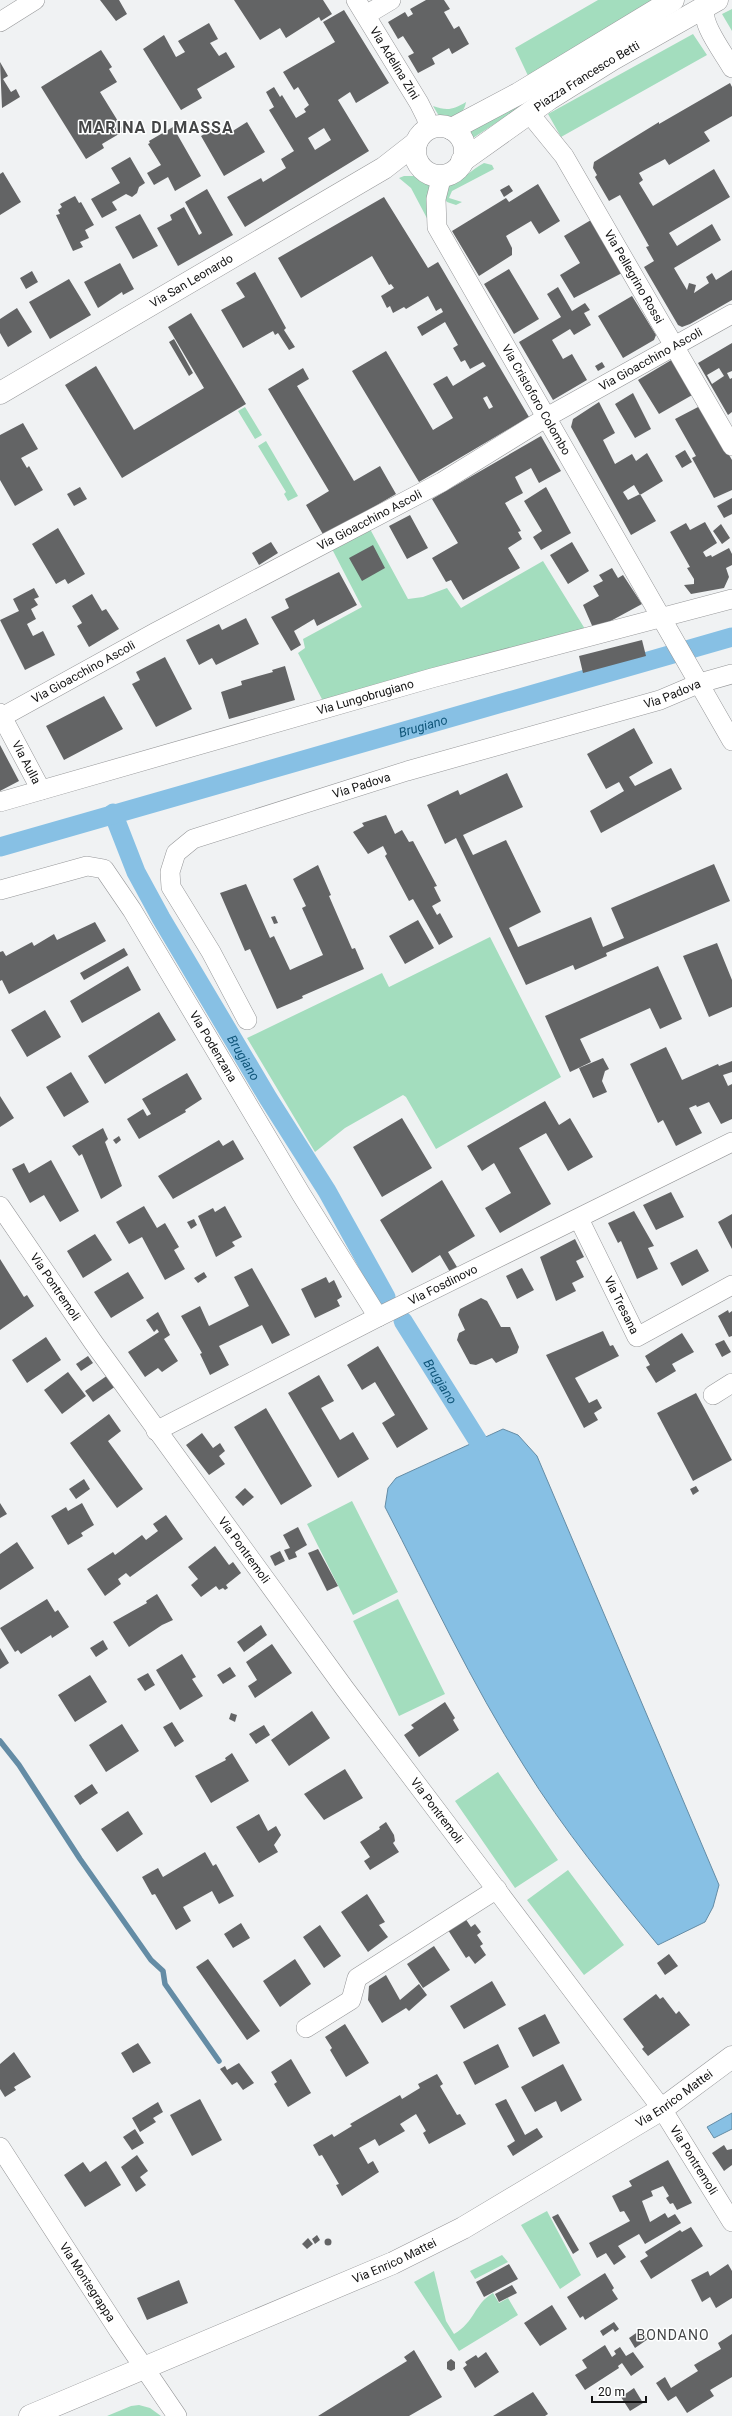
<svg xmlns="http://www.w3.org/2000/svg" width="732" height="2416" font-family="Roboto,sans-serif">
  <rect width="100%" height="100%" fill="#f0f2f3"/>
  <!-- green -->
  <path fill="#a3ddbe" d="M598,0H657L530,80L515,48Z
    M732,9V31L722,14Z
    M693,34L707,55L561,137L548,114Z
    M525,98L528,102L473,138L467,128Z
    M466,102C463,119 452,116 439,116L433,106C447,111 453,110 466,102Z
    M484,163L492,165L494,169L452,191L449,198L462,202L456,205L447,202L444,198L447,185C462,181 471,170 484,163Z
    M404,176H417L434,184L430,224L411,188L399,178Z
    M245,407L262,435L255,439L238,411Z
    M266,441L298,496L288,501L284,494L286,492L258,446Z
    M370,529L408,599L423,597L447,588L461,608L543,561L585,629L324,703L298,653L305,648L303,639L362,607L332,549Z
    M490,937L561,1077L436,1149L406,1097L403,1095L345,1128L315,1152L247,1038L382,973L389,987Z
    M352,1501L398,1592L353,1615L307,1524Z
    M398,1599L445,1694L399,1716L353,1621Z
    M498,1772L558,1860L515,1888L455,1801Z
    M568,1870L624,1945L584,1975L527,1900Z
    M547,2211L581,2275L560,2289L521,2225Z
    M502,2255L508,2262L475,2279L470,2271Z
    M434,2271L446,2321L454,2334C475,2322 474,2304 493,2293L499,2303L508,2298L518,2315L459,2351L414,2282Z
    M139,2405L150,2408L161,2416H107L131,2406Z"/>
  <!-- water -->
  <path fill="#87c0e4" stroke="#648ca5" d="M503,1429L518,1435L537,1456L719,1885L713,1907L705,1922L658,1945C611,1888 563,1829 524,1766C471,1683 430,1594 385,1507L388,1488L396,1478Z
    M732,2113V2129L714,2138L707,2127Z"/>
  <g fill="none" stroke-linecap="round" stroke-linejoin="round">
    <!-- stream -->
    <path stroke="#648ca5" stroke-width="5.5" d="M0,1741L19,1765L80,1859L151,1960L163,1971L165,1984L219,2061"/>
    <!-- canal -->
    <g stroke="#87c0e4" stroke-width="19">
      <path id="s1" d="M113,813L136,872L161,918L268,1098L327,1191L386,1297"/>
      <path id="s2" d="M0,847L732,637"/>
      <path id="s3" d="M403,1321L478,1441"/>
    </g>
  </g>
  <!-- building -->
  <path fill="#636465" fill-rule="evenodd" d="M100,0H119L127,14L116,21Z
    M234,0H323L332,14L321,21L319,17L286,38L280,28L260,40Z
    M426,0H444L450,9L444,12L454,29L459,26L469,44L452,54L449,48L432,58L435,64L418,73L408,56L414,53L403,36L398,39L388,22L405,12L408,17L413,14L410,9Z
    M344,10L389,83L356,103L350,92L338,100L369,151L245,227L227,197L261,178L263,182L286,168L281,159L294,151L269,110L274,107L266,92L274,87L280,97L282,95L296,118L306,112L304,109L309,105L298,87L294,90L283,72L335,42L323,22ZM324,128L331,140L315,150L308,138Z
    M209,23L218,39L210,43L219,56L226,52L235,67L197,89L202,98L181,110L143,49L164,35L176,57L185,52L178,41Z
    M101,50L112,67L109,69L117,82L100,92L124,131L102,144L104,148L86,159L41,87Z
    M0,62L8,76L3,79L11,92L16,89L20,97L2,108Z
    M730,83L732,87V116L704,132L710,141L669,165L665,159L639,173L643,180L639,183L653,206L714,169L730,197L669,233L677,246L712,224L721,240L674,268L687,290L689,283L696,285L694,293L709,283L706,277L712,273L716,280L732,270V300L690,324L682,327L678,325L644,267L654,261L646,247L649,246L620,195L609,201L595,177L597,175L593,168L594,162L659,122V124Z
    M247,122L265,152L224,176L201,136L211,130L214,134L225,128L228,134Z
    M173,127L201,176L175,191L168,177L154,185L147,173L161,165L148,144L150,143L149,141Z
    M130,157L145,183L139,187L137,193L132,197L126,194L112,202L117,210L102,218L91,199L120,183L111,168Z
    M3,172L21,202L0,215V174Z
    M538,184L560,221L539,234L531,221L506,236L512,248V255L479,276L452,231L506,198L509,202Z
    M509,185L513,191L504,197L500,190Z
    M207,189L233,235L178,266L157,228L172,220L170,215L184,207L199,235L202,233L185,202Z
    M75,196L79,203L81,202L94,225L85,230L89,238L80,242L83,247L73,251L56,215L60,214L58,210L62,207L60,204Z
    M384,197L428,268L438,262L529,417L419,482L352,371L386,351L433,430L453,418L433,384L447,376L453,386L486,366L483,362L470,369L465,360L461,362L453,348L458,345L445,322L422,336L417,327L443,312L441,308L436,311L428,296L406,309L404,307L393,313L390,306L387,308L381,296L394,288L391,284L389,285L372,256L301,298L278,258ZM487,396L493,407L489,409L483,398Z
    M140,214L158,246L133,259L115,227Z
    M591,220L622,273L574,298L560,275L580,263L564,236Z
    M120,263L134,289L123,295L122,292L98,308L84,282Z
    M509,269L539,319L514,334L484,284Z
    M32,271L38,282L26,289L20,278Z
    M255,272L286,328L284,330L295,347L289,350L278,333L275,335L273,331L243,348L221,310L245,297L236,283Z
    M69,279L91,315L50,339L29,302Z
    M558,287L572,311L585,303L590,310L584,313L591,325L574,335L570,329L552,340L563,359L572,354L587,380L553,400L519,342L561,317L547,294Z
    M632,296L656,335L654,340L623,358L598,316Z
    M17,308L32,332L8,347L0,333V319Z
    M191,313L246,404L122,478L65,385L96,366L134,430L204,388L168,327Z
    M174,339L193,373L189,376L169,342Z
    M732,343V371L727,373L730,379L732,378V412L728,415L698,363ZM719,368L724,376L712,384L707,375Z
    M673,359L694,394L659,414L638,380Z
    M602,362L605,367L598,371L595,366Z
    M303,368L309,379L297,386L354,481L380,466L396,494L324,536L306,505L329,491L268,389Z
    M633,393L651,429L635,438L615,404Z
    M599,402L615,433L603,440L615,464L632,454L636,461L647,453L663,481L640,495L634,485L623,492L628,500L640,494L656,521L631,535L571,427L573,419Z
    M700,406L732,460V490L714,498L692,458L696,456L675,419Z
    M23,423L38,449L21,458L27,468L29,466L43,490L15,506L0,480V435Z
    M541,436L561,471L539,483L531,468L515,477L523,493L505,503L521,531L518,532L522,539L508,548L520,568L463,600L451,580L446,582L432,558L458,543L432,499Z
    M685,450L692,462L682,468L675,456Z
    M80,487L87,499L74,506L67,494Z
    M546,487L571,533L541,550L533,537L542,531L524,501Z
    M732,498V514L724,518L717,506Z
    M410,515L428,548L407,559L389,526Z
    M705,522L717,543L703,552L706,557L711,555L712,557L729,548L732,554V565L726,568L729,577L724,588L691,594L684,585L694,584V579L687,568L690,567L670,532L686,523L690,530Z
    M721,524L730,538L722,544L713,531Z
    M58,528L85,574L68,584L65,579L56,584L32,544Z
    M271,542L278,553L259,565L252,553Z
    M572,542L589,571L568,584L550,555Z
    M373,545L385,568L362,581L349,558Z
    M612,568L618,578L623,575L642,604L594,630L583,605L599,596L593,586L603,581L599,575Z
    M339,572L357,605L317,626L314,619L294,631L290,623L301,645L291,651L271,617L289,608L285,599Z
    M34,588L39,597L34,599L38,605L31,609L36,619L27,624L33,636L43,631L55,655L25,670L0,620L19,611L13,599Z
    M92,594L102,611L106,609L119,629L89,647L77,626L82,623L72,606Z
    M246,618L259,644L216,665L212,658L199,665L186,640L219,624L222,630Z
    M642,640L646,656L583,673L579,656Z
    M165,657L192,709L156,727L132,684L140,680L136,672Z
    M285,666L295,700L229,719L221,692L242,685L241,681L273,672L272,670Z
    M104,696L123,729L64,760L46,726Z
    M634,728L653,763L629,777L635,786L671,768L682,789L601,833L590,811L624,791L619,782L606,789L587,754Z
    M0,745L19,781L0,791Z
    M507,773L523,807L463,835L473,855L506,840L541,912L509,928L518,947L591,917L603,947L624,938L611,908L714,864L730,901L606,953L607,956L575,970L573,965L526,985L456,838L445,844L427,805L458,790L460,795Z
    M386,815L395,834L402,830L409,842L413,841L437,886L434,887L441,901L432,906L437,915L440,913L453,937L439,945L413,899L409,901L385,856L387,854L383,846L368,854L353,832L364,826L362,823Z
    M318,865L331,895L329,896L352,949L355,948L364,969L302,996L303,998L277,1009L250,949L245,951L220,893L246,884L270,938L274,936L290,970L323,955L302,908L306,906L293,879Z
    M275,916L278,923L274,924L271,917Z
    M418,920L434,948L405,964L389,936Z
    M95,922L106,941L9,994L2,980L0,981V952L3,951L6,956L32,942L34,946L54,934L57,940Z
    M717,943L732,980V1007L709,1017L683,956Z
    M124,948L128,955L84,980L80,973Z
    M128,966L141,990L82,1023L70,1001Z
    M658,966L682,1019L660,1029L650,1008L580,1039L591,1062L570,1072L545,1016Z
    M45,1010L61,1037L27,1057L11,1030Z
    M159,1012L176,1040L105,1084L88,1056Z
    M666,1047L682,1080L718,1064L719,1066L732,1061V1072L723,1075L728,1086L732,1084V1119L721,1124L709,1102L697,1107L696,1105L689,1108L702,1133L676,1146L663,1120L658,1123L630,1064Z
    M603,1058L609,1069L605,1071L602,1081L607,1092L593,1098L579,1068Z
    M71,1072L89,1102L64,1117L46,1087Z
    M187,1073L202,1099L185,1110L186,1112L139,1139L127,1119L143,1109L147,1116L151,1114L142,1099Z
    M0,1096L14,1118L0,1127Z
    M545,1101L559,1125L570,1118L593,1157L568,1171L546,1133L519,1148L551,1204L500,1233L485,1208L511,1193L494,1163L482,1171L467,1146Z
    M402,1118L432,1168L382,1197L353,1147Z
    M103,1128L108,1139L105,1142L122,1186L101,1199L82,1154L79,1156L72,1146Z
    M119,1136L121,1140L116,1144L113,1140Z
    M219,1140L223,1146L233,1140L244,1159L173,1199L158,1176Z
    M51,1160L79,1211L60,1222L44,1195L30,1203L12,1169L24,1163L29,1173Z
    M442,1180L475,1236L448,1252L457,1267L450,1272L440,1255L412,1273L380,1220Z
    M671,1192L684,1217L656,1230L643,1205Z
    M144,1206L157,1228L165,1223L179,1247L174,1250L185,1269L165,1280L142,1237L129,1244L116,1222Z
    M225,1206L242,1237L232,1242L235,1246L216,1257L198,1216L213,1208L215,1212Z
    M634,1211L654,1246L648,1248L658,1269L637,1279L621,1241L618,1243L608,1223Z
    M732,1214V1249L718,1222Z
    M194,1219L197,1225L191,1229L187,1222Z
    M95,1234L112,1260L83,1278L67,1251Z
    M575,1239L584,1257L576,1261L584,1277L572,1283L576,1291L556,1301L540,1257Z
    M697,1249L709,1271L682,1286L670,1263Z
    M0,1259L24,1297L27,1295L34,1306L0,1330Z
    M252,1268L290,1335L272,1344L262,1325L219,1346L229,1365L210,1375L200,1354L202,1353L181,1316L200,1306L209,1326L249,1306L234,1277Z
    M522,1268L534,1290L517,1299L506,1276Z
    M128,1272L144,1298L111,1318L94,1292Z
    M204,1272L207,1277L198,1283L194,1278Z
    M326,1277L329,1283L334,1280L342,1297L337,1300L340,1306L315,1318L301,1289Z
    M481,1298L487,1301L501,1327H510L519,1347L517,1353L496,1363L492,1358L476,1365L470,1364L457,1340L459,1333L465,1330L458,1315L460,1309Z
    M728,1310L729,1313L732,1311V1336L729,1337L718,1316Z
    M158,1312L170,1335L164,1339L178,1361L162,1372L158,1368L145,1377L128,1352L159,1332L157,1329L154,1332L146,1320Z
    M603,1331L610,1346L613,1345L619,1356L575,1378L589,1403L597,1399L602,1408L594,1413L598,1420L584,1428L546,1355Z
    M682,1333L694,1352L672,1364L676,1371L656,1383L646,1367L650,1365L645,1356Z
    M46,1337L61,1360L27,1383L12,1360Z
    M724,1340L731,1352L722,1357L715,1344Z
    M378,1346L428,1429L397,1448L382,1423L395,1415L375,1382L362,1390L347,1365Z
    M88,1356L93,1363L81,1371L76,1364Z
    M68,1372L86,1396L62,1414L44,1390Z
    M108,1375L116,1386L93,1402L85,1391Z
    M319,1375L334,1401L321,1408L340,1440L353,1432L369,1459L338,1478L288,1393Z
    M696,1393L732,1460L693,1481L657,1413Z
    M266,1408L312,1486L281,1505L234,1427Z
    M109,1414L121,1431L108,1441L143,1489L117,1508L70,1443Z
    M202,1433L213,1448L220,1443L225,1451L219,1456L225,1464L209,1475L186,1445Z
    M84,1479L90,1489L76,1499L69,1489Z
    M696,1486L699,1491L693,1495L690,1489Z
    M245,1488L254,1497L243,1506L235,1497Z
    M0,1503L7,1514L0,1518Z
    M82,1503L94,1525L81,1533L83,1536L68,1545L51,1516L66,1507L68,1511Z
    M166,1515L183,1539L130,1577L126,1573L118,1579L121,1584L105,1596L87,1569L113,1552L115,1555L142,1535L146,1540L158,1531L153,1524Z
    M298,1527L307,1545L295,1552L297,1557L289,1560L284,1550L290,1548L283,1535Z
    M17,1542L34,1568L0,1590V1554Z
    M215,1546L229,1565L233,1562L241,1573L226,1585L228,1588L225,1590L223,1588L219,1590L216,1586L201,1597L191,1585L198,1579L188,1567Z
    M318,1549L338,1586L327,1591L308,1553Z
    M280,1551L285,1561L275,1566L270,1556Z
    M157,1594L173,1620L162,1625L129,1647L113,1622L147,1603L146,1601Z
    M47,1599L55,1612L58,1610L69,1627L52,1638L51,1635L21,1654L18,1650L15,1652L0,1628Z
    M261,1625L267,1635L244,1652L237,1642Z
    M103,1640L108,1649L96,1657L90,1648Z
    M272,1644L292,1673L255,1698L248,1686L257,1680L246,1662Z
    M0,1648L9,1663L0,1669Z
    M182,1654L196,1677L192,1679L203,1696L180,1710L156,1670Z
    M230,1667L236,1676L223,1684L217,1675Z
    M148,1673L155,1685L145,1691L137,1679Z
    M90,1675L107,1702L75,1722L58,1695Z
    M445,1702L455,1718L453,1720L459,1730L419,1757L404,1735L414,1728L411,1725Z
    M312,1711L330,1738L289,1766L271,1740Z
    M231,1713L237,1715L235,1722L229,1719Z
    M172,1722L184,1741L175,1747L163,1727Z
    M122,1724L139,1751L106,1772L89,1745Z
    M264,1725L270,1735L256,1744L249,1734Z
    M232,1753L249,1781L211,1803L195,1776L226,1760L225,1758Z
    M345,1769L363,1798L324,1820L304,1794Z
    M92,1784L98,1793L80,1805L74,1796Z
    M128,1811L143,1834L117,1852L101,1829Z
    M259,1814L268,1831L276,1826L281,1835L274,1845L278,1852L259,1863L236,1827Z
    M386,1822L394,1835L395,1841L393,1843L399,1852L370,1870L364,1861L370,1857L360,1842L380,1829L379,1827Z
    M205,1852L213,1866L216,1864L234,1896L219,1904L212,1891L183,1907L191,1921L176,1930L155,1894L152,1895L142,1877L158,1868L163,1877Z
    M367,1894L385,1922L379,1925L388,1937L368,1952L341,1912Z
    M465,1918L471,1927L475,1924L481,1932L477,1935L483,1944L480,1946L486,1955L475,1964L469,1956L466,1958L448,1930Z
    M241,1923L250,1938L233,1948L224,1934Z
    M320,1925L341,1956L324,1968L303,1937Z
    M434,1946L450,1970L423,1988L407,1964Z
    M669,1954L678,1966L665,1975L657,1963Z
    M208,1959L260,2031L247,2040L196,1967Z
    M295,1959L311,1984L280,2007L263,1981Z
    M386,1975L400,2000L419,1984L427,1995L409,2011L406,2008L382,2023L368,2000L369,1986Z
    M492,1981L506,2005L464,2029L450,2006Z
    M656,1994L660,1999L663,1997L676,2014L679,2011L690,2025L648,2056L642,2049L644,2047L623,2019Z
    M545,2014L560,2043L533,2057L518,2028Z
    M345,2024L369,2063L346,2077L330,2050L332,2048L325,2037Z
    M138,2043L151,2063L133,2073L121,2053Z
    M498,2044L509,2067L475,2085L463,2062Z
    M14,2052L31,2077L14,2087L16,2090L5,2097L0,2089V2064Z
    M291,2059L311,2093L288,2107L274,2084L277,2082L271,2072Z
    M239,2063L254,2083L243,2090L237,2082L232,2085L220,2069L225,2066L227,2070Z
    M563,2064L582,2100L561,2112L556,2101L535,2112L521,2087Z
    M437,2074L443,2084L440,2086L457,2115L460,2114L466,2124L429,2144L423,2133L426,2131L416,2114L400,2124L405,2131L379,2146L375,2139L359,2148L368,2164L373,2161L379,2172L342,2196L336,2185L339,2184L322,2155L319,2156L313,2145L332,2134L334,2137L352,2126L350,2124L400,2095L402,2099L420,2088L418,2084Z
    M200,2099L222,2140L192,2156L170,2115Z
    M506,2099L525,2135L537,2128L543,2137L513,2156L507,2146L515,2141L495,2104Z
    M158,2102L163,2112L153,2118L156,2122L140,2132L132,2118Z
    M135,2129L144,2143L132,2150L123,2137Z
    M724,2145L727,2150L732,2149V2165L724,2171L712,2153Z
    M137,2155L148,2171L140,2177L146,2185L136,2192L121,2167Z
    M668,2160L692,2203L677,2210L673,2203L670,2204L666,2198L669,2196L663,2186L651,2191L653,2196L642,2201L650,2222L665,2213L668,2218L675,2214L681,2223L645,2244L639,2234L618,2246L626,2257L614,2265L606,2253L597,2258L589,2243L630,2221L624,2211L620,2212L612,2196L632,2186L629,2181Z
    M106,2161L121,2185L85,2207L64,2175L83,2162L90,2172Z
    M558,2214L579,2250L573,2254L552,2217Z
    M691,2227L703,2246L651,2279L640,2261L648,2256L645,2252L680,2230L682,2232Z
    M317,2235L320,2240L315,2244L312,2239Z
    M308,2238L313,2244L307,2249L302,2244Z
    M324.5 2242a3.5 3.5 0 1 1 7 0a3.5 3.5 0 1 1-7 0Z
    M509,2264L518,2279L484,2297L476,2282Z
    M728,2264L732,2271V2298L716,2308L710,2297L702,2302L691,2280L708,2271L710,2276Z
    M605,2273L614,2288L612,2290L618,2299L585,2320L583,2316L580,2318L567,2297Z
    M179,2280L188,2303L147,2320L137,2298Z
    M512,2285L517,2293L499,2302L495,2294Z
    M552,2305L567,2329L540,2346L524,2323Z
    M614,2322L619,2329L615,2332L613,2329L603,2336L600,2331Z
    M642,2329L648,2339L635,2348L629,2338Z
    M732,2334V2377L710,2390L714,2396L687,2413L676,2396L668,2401L656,2383L665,2377L671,2388L698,2371L694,2365L721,2349L718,2343Z
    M605,2345L612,2357L616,2354L614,2351L620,2347L626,2356L633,2352L644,2367L631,2376L622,2363L618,2366L619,2368L585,2390L575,2375L587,2368L582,2360Z
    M414,2350L442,2397L409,2416H318L407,2361L404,2357Z
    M486,2352L499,2372L475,2388L463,2368L467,2365L465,2362L476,2355L478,2358Z
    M451,2359L455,2362V2369L451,2371L447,2369V2362Z
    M634,2388L643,2403L630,2411L621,2397Z
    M533,2392L548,2414L545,2416H493Z"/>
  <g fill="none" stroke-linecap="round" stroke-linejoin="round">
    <!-- street casing -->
    <g stroke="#969799" stroke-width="20">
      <g id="street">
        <path id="s4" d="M356,0L419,103L426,117L429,128"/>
        <path d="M707,6C697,20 724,53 732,68"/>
        <path d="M366,15L391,0"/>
        <path d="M0,22L35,0"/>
        <path id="s5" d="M529,113L564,156L732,446"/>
        <path id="s6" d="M442,175L436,199L437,227L732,741"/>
        <path id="s7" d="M0,713L41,790"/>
        <path id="s8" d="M2,717L156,632L442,482L547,417L732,314"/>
        <path id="s9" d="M0,802L432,678L732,599"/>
        <path id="s10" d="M0,890L87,866L104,869L132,910L301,1194L378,1317"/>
        <path id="s11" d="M247,1020L211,952L171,887L170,872L176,853L193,839L407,771L660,700L700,683L732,674"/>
        <path id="s12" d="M0,1206L93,1342L345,1689L662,2109L732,2222"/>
        <path id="s13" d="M579,1219L637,1337L732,1285"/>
        <path d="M713,1395L732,1383"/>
        <path id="s14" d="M156,1431L378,1317L732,1142"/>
        <path d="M306,2028L351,2000L357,1978L497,1889"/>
        <path id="s15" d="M0,2147L119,2331L177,2416"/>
      </g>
    </g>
    <!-- secondary casing -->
    <g stroke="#969799" stroke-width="23">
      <g id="secondary">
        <circle cx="440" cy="151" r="25"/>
        <path d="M452,129L518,94L673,0"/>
        <path id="s16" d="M462,161L549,99L613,59L717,0"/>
        <path id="s17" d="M0,393L384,168L416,143"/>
        <path id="s18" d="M30,2416L393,2263L463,2228L662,2109L732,2057"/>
      </g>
    </g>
    <!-- street -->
    <use href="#street" stroke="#fff" stroke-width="19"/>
    <!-- secondary -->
    <use href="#secondary" stroke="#fff" stroke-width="22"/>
  </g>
  <g text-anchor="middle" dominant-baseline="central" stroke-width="3" stroke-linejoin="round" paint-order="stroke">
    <!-- street labels -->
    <g font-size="12" fill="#121212" stroke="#feffff">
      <text stroke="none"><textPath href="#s4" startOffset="74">Via Adelina Zini</textPath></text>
      <text stroke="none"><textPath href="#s16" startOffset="151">Piazza Francesco Betti</textPath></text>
      <text stroke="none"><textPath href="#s5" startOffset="195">Via Pellegrino Rossi</textPath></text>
      <text stroke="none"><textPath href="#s17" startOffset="222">Via San Leonardo</textPath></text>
      <text stroke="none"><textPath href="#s8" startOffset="741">Via Gioacchino Ascoli</textPath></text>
      <text stroke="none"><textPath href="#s6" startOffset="252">Via Cristoforo Colombo</textPath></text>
      <text stroke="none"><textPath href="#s8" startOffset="417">Via Gioacchino Ascoli</textPath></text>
      <text stroke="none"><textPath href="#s8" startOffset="93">Via Gioacchino Ascoli</textPath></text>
      <text stroke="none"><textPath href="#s11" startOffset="711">Via Padova</textPath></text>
      <text stroke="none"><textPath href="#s9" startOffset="380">Via Lungobrugiano</textPath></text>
      <text stroke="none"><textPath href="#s7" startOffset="56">Via Aulla</textPath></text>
      <text stroke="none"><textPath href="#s11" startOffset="387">Via Padova</textPath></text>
      <text stroke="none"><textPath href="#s10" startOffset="316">Via Podenzana</textPath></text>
      <text stroke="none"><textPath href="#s14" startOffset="322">Via Fosdinovo</textPath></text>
      <text stroke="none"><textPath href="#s12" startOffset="98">Via Pontremoli</textPath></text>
      <text stroke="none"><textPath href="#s13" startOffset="96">Via Tresana</textPath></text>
      <text stroke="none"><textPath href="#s12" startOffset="422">Via Pontremoli</textPath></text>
      <text stroke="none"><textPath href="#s12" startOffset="746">Via Pontremoli</textPath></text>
      <text stroke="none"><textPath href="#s18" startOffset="720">Via Enrico Mattei</textPath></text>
      <text stroke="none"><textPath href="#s12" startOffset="1180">Via Pontremoli</textPath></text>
      <text stroke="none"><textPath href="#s18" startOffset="396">Via Enrico Mattei</textPath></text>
      <text stroke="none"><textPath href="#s15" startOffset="161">Via Montegrappa</textPath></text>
    </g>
    <!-- water labels -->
    <g font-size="13" font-style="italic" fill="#0f5579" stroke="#feffff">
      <text stroke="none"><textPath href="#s2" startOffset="440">Brugiano</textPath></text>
      <text stroke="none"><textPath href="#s1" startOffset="278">Brugiano</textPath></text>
      <text stroke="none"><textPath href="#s3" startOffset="71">Brugiano</textPath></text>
    </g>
    <!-- quarter labels -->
    <g font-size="14" letter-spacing="1" fill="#444546" stroke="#feffff">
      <text x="673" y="2335">BONDANO</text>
    </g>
    <!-- district labels -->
    <g font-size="16" font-weight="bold" letter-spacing="1" fill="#444546" stroke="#feffff">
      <text x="156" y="127">MARINA DI MASSA</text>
    </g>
  </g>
  <!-- scale -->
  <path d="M592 2396v6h54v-6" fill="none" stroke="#121212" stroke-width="2"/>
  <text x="598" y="2396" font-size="12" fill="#121212" stroke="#feffff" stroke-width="3" paint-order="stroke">20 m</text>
</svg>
